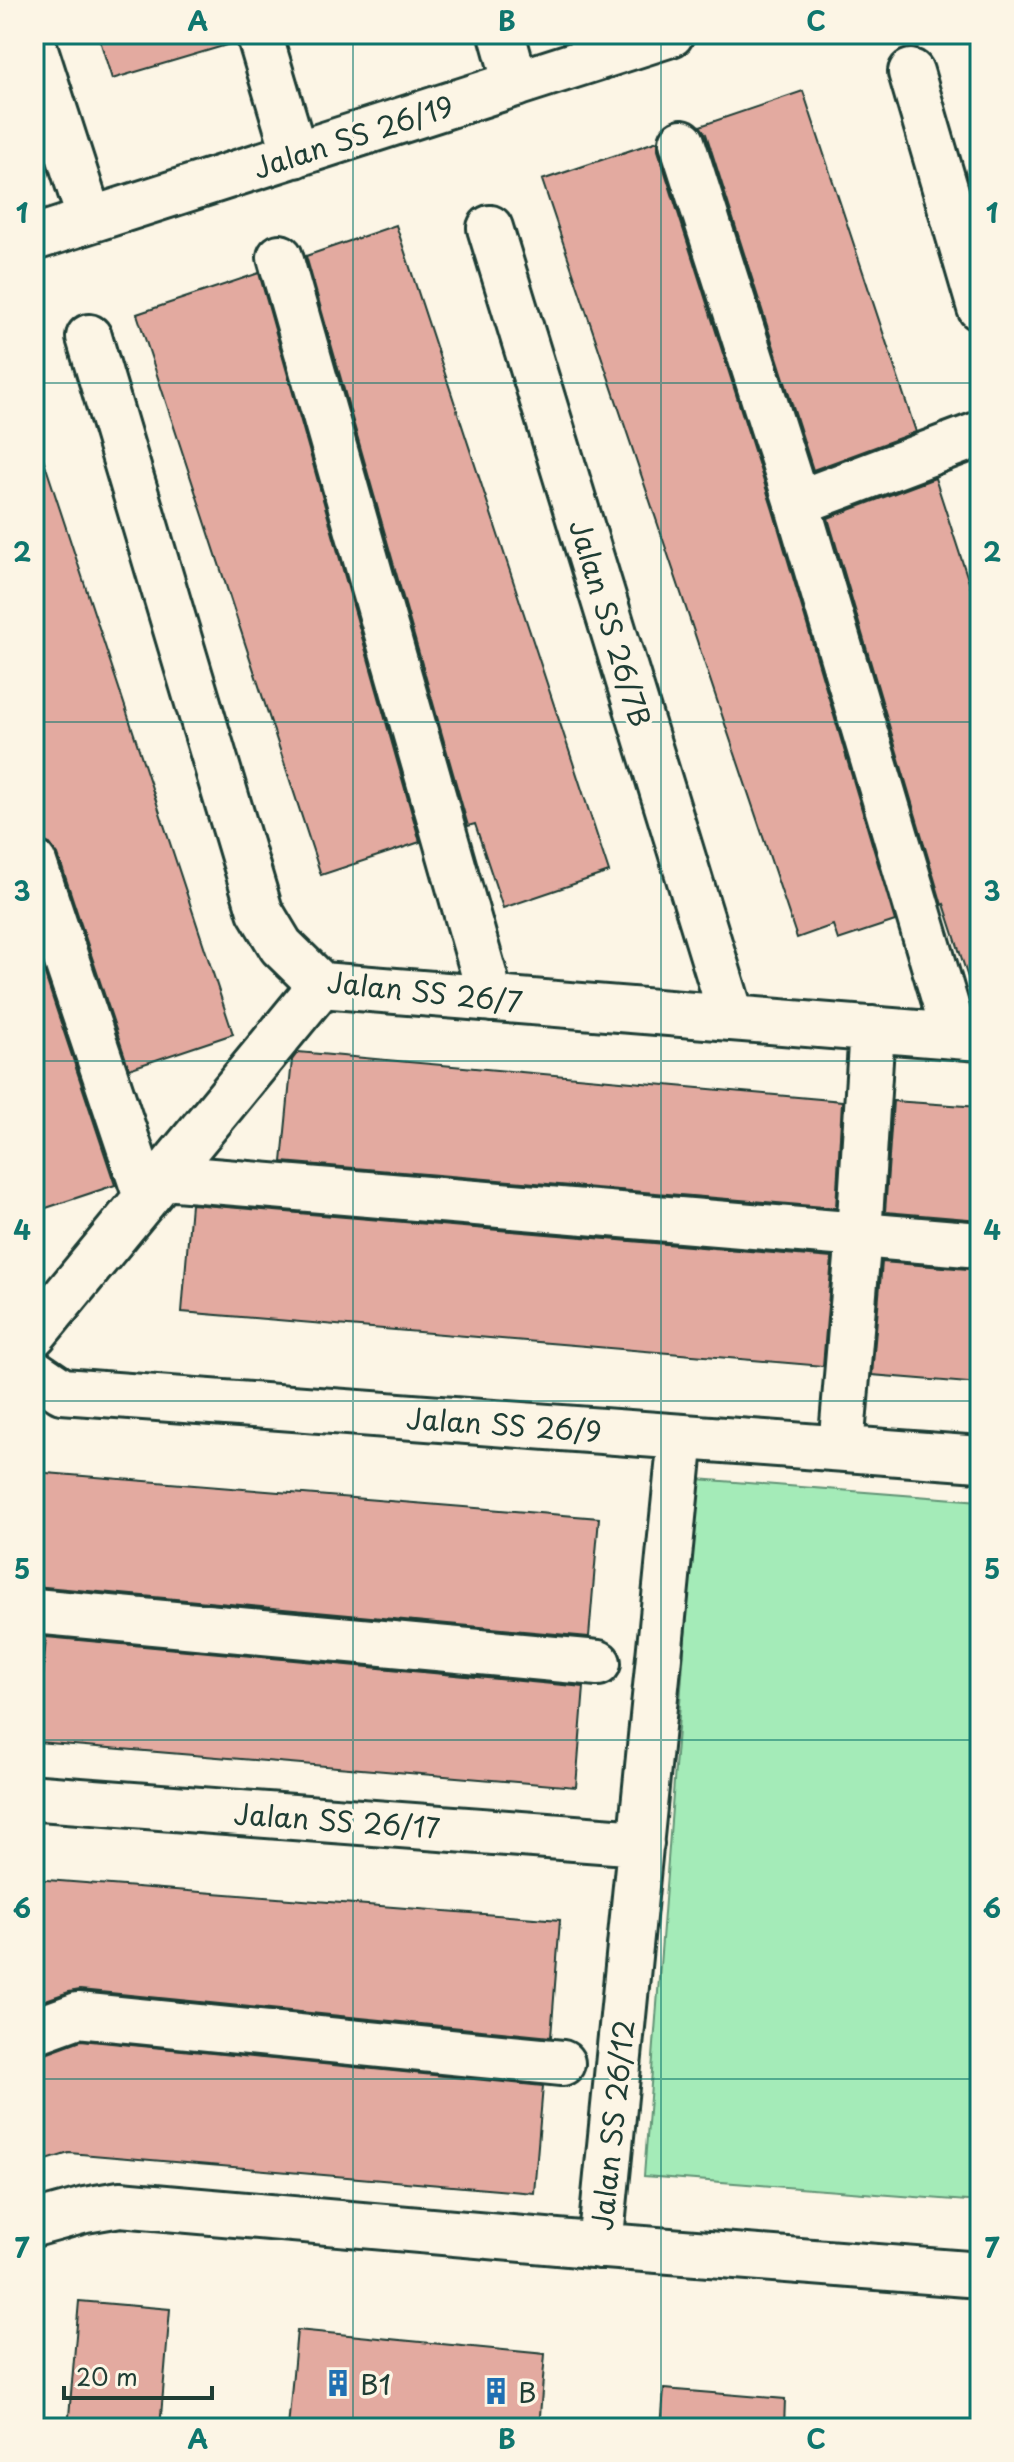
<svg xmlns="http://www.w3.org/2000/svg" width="1014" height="2462" font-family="'Playpen Sans',sans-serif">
  <rect width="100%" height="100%" fill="#fcf5e5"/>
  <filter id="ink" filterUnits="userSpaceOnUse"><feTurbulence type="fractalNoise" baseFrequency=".0125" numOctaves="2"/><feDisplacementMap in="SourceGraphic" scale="16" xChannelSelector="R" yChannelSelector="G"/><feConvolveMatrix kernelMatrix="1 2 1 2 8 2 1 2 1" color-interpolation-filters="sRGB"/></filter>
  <g filter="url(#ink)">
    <!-- green -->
    <path fill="#a4ebb8" stroke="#629476" stroke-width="2" d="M697,1479L980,1501V2202L644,2176Z"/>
    <!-- building -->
    <path fill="#e3aaa0" stroke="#1f3d34" stroke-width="2" d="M98,34H228L230,44L112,79Z
      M803,91L916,432L813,470L706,134L700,126Z
      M658,141V150L773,510L895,921L838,940L833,925L797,938L542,180Z
      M396,225L609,872L503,908L475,824L468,826L306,256Z
      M259,273L420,842L321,875L137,314Z
      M42,455L233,1034L129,1069L58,855L50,844L34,839V456Z
      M935,478L980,616V989L972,990L944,904L942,905L828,518Z
      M34,942L115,1185L34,1212Z
      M298,1052L842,1101L836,1208L282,1162L292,1060Z
      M893,1101L980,1107V1220L885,1212Z
      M191,1204L832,1258L823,1366L182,1312Z
      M882,1262L980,1270V1384L872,1375Z
      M34,1472L599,1518L589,1637L34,1586Z
      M46,1637L584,1687L576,1787L38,1742Z
      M34,1879L560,1920L551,2037L80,1990L69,1992L34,2004Z
      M81,2040L543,2086L534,2193L69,2153L34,2164V2055L43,2054Z
      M79,2301L170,2309L160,2428H68Z
      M297,2330L545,2354L539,2428H288Z
      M664,2389L785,2399L784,2428H661Z"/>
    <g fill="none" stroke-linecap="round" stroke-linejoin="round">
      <!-- minor casing -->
      <g stroke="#1f3d34" stroke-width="50">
        <path id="minor" d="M259,34L295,155
          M502,34L516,84
          M34,46L90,220
          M911,72L980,308
          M682,142L797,503L955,1036
          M490,228L732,1018
          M34,238L671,34
          M280,257L491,999
          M89,337L260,911L281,946L321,985L980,1038
          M797,503L980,434
          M34,863L146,1197
          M164,1177L980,1245
          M34,1334L321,985
          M34,1372L62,1391L980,1459
          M841,1448L859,1234L872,1029
          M34,1611L598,1663
          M34,1800L40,1798L641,1843
          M34,2031L78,2015L562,2063
          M34,2224L85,2210L120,2204L580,2244L980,2275
          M600,2246L681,1437"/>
      </g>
      <!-- minor -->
      <use href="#minor" stroke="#fcf5e5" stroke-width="44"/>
    </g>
  </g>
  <!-- grid -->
  <path fill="none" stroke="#0f766e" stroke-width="2" stroke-opacity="0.55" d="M353,34V2428M661,34V2428M34,383H980M34,722H980M34,1061H980M34,1401H980M34,1740H980M34,2079H980"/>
  <!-- icons -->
  <defs>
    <g id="building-bare" transform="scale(2.16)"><path d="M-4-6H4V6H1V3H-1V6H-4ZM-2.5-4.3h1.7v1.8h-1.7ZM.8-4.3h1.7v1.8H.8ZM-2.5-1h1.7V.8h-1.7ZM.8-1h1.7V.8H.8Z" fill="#1f6fb2" stroke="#fcf5e5" stroke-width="2.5" paint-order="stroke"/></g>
  </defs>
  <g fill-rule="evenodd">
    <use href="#building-bare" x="338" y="2383"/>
    <use href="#building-bare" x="496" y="2391"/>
  </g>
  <g text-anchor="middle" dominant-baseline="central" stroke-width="7" stroke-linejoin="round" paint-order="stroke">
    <!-- street labels -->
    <g font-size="28" fill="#1f3d34" stroke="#fcf5e5">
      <text transform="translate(353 136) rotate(-18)">Jalan SS 26/19</text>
      <text transform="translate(611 623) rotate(73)">Jalan SS 26/7B</text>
      <text transform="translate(425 991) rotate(6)">Jalan SS 26/7</text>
      <text transform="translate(504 1424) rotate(4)">Jalan SS 26/9</text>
      <text transform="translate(337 1820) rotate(4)">Jalan SS 26/17</text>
      <text transform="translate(612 2125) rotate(-84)">Jalan SS 26/12</text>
    </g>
    <!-- poi labels -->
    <g font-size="28" fill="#1f3d34" stroke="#fcf5e5" text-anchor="start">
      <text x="360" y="2383">B1</text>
      <text x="518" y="2391">B</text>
    </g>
  </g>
  <!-- margin -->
  <rect width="1014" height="2462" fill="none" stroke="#fcf5e5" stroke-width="88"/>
  <!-- scale -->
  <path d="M64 2386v12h148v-12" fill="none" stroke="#1f3d34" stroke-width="4"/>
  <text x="76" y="2386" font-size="24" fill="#1f3d34" stroke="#fcf5e5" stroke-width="6" paint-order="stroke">20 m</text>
  <rect x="44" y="44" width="926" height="2374" fill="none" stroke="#0f766e" stroke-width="3"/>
  <g font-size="26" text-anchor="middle" font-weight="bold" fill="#0f766e">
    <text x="198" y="31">A</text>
    <text x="507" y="31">B</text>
    <text x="816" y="31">C</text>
    <text x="22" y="223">1</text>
    <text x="992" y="223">1</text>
    <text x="22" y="562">2</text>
    <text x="992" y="562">2</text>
    <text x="22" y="901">3</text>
    <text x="992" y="901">3</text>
    <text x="22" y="1240">4</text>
    <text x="992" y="1240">4</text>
    <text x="22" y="1579">5</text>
    <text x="992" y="1579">5</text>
    <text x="22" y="1918">6</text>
    <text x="992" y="1918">6</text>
    <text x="22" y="2258">7</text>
    <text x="992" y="2258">7</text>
    <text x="198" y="2449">A</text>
    <text x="507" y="2449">B</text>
    <text x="816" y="2449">C</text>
  </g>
</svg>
